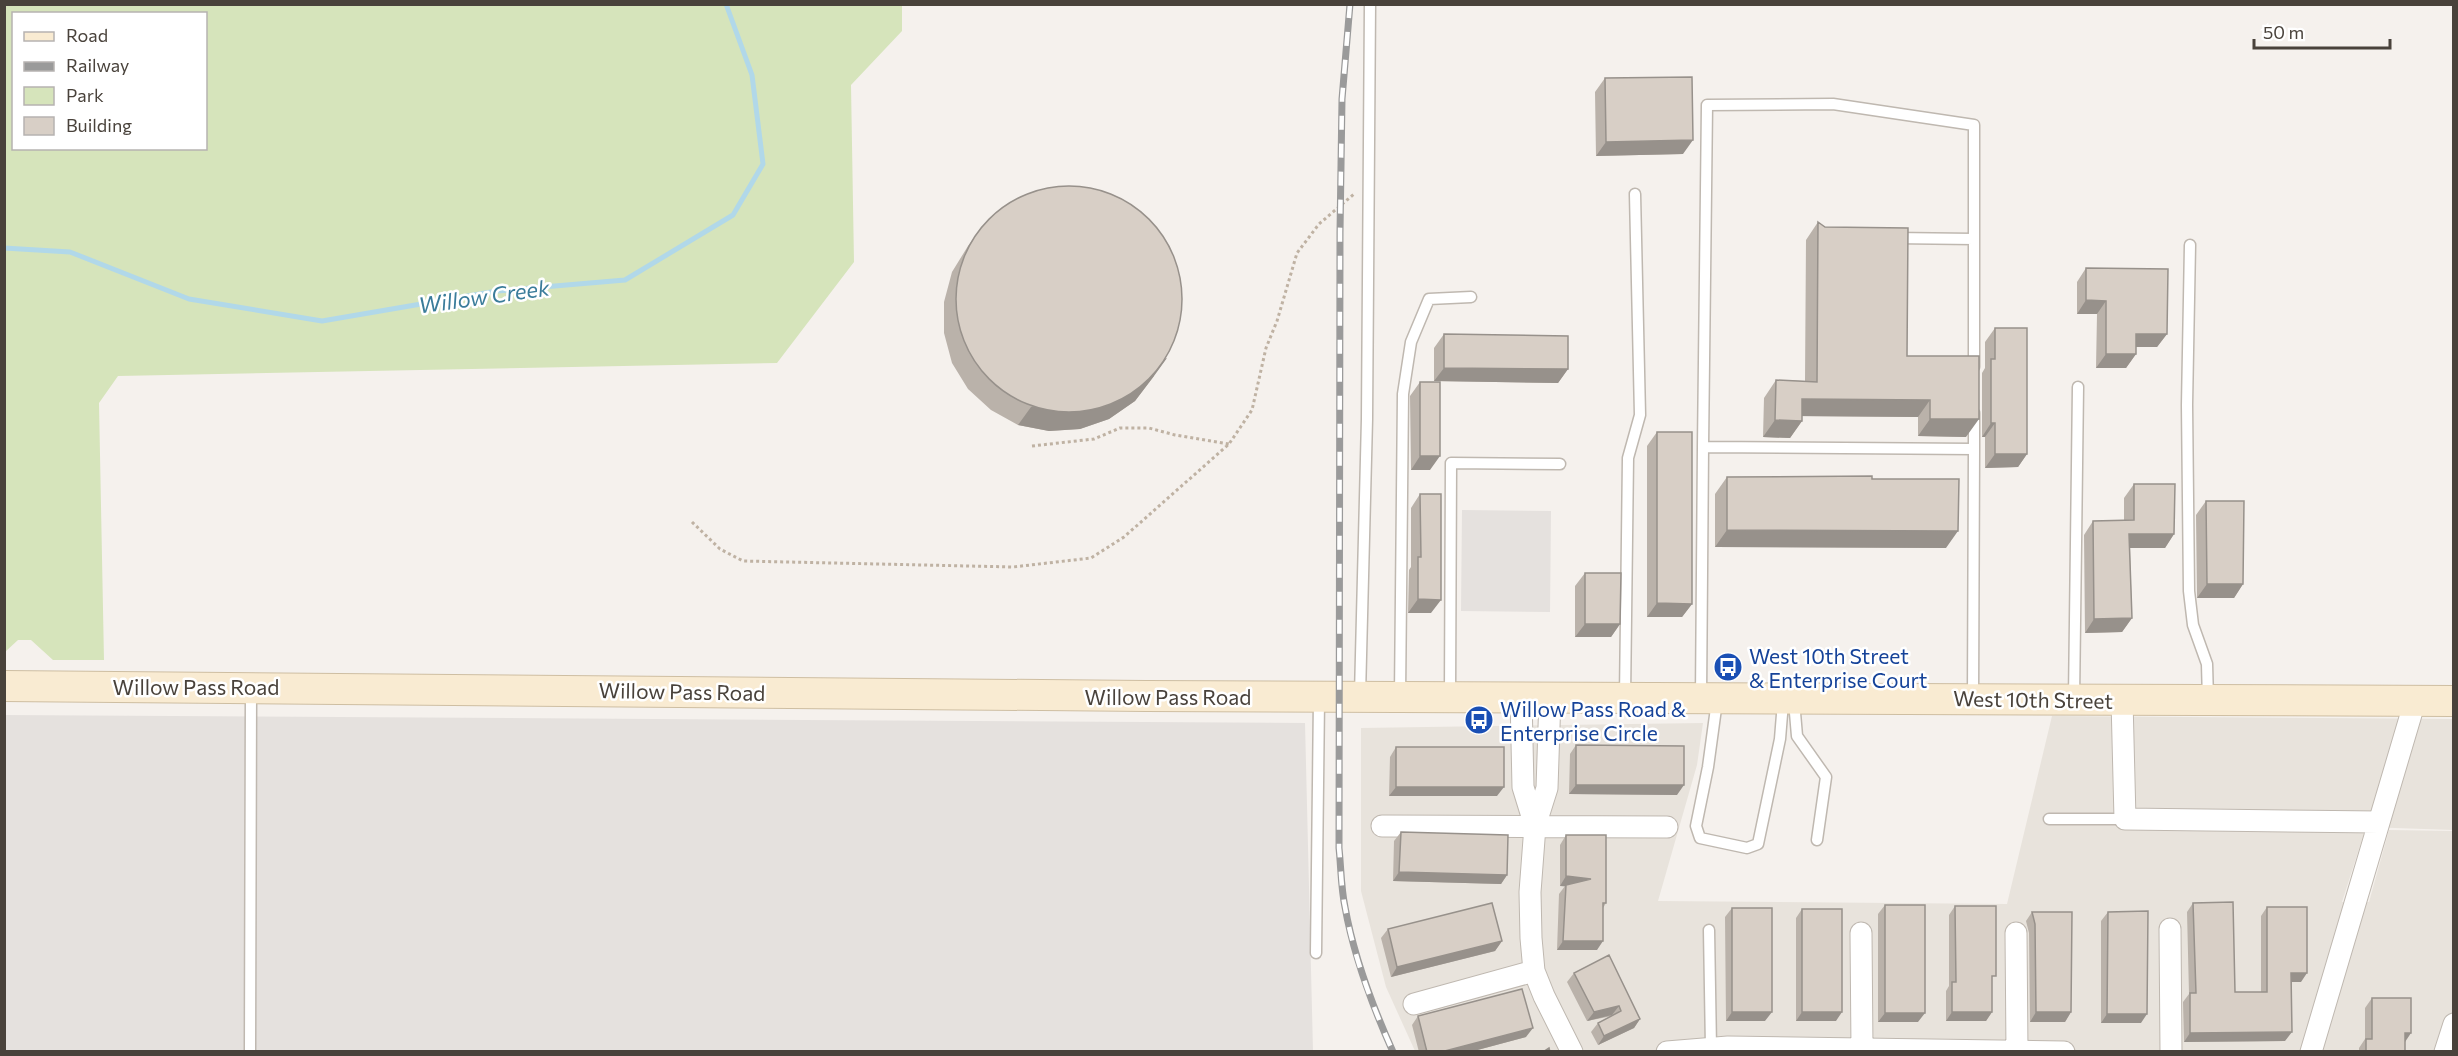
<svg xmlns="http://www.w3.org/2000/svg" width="2458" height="1056" font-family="Commissioner,sans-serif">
  <rect width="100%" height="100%" fill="#f5f1ed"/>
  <!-- residential -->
  <path fill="#e8e3dc" d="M2052,716L2453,719V830L2366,827L2342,902H2369L2389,830L2453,831V1051H1415L1386,987L1361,891V728L1703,723L1697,765L1658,901L2007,904Z"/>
  <!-- industrial -->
  <path fill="#e5e1de" d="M1462,510L1551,511L1550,612L1461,611Z
    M5,715L1305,723L1313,1051L5,1052Z"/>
  <!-- green -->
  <path fill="#d6e4bb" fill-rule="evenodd" d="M5,4H902V31L851,85L854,262L777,363L118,376L99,403L104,660H53L31,640H18L5,652ZM14,14H206V148H14Z"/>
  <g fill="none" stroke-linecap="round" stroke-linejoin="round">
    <!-- stream -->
    <path stroke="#b1d8e9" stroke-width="5" d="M4,248L70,252L189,299L322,321L497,291L625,280L733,215L763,164L752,75L726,4"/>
    <!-- lane casing -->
    <g stroke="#bfb8b0" stroke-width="13">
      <path id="lane" d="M1893,238L1974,239
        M2190,245L2187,405L2189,591L2193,625L2207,664L2208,700
        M1974,413V449
        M1703,447L1707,105L1833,104L1974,125V367
        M1360,695L1367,419L1370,4
        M1400,696L1403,394L1411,342L1429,299L1471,297
        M1450,696L1451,463L1560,464
        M1625,697L1628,458L1640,415L1635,194
        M1701,697L1703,447L1974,449L1973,699
        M2074,699L2078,387
        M1717,701L1708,767L1696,826L1700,838L1747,848L1758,844L1780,739L1783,702
        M1794,701L1797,736L1826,777L1817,840
        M2049,819H2125
        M1709,930L1711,1048
        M1316,953L1319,699
        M250,1052L251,690"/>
    </g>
    <!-- street casing -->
    <g stroke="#bfb8b0" stroke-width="23">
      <path id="street" d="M1521,697L1523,787L1535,826
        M1550,697L1547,788L1535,826L1530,892L1531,938L1534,971L1544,996L1572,1052
        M2122,700L2125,819L2379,822
        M1382,826L1667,827
        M2170,929L2171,1052
        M1861,933L1862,1049
        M2016,933L2017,1051
        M1414,1004L1534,971
        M1667,1052L1728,1047L2064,1052
        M2311,1052L2415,701
        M2445,1052L2454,1024"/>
    </g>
    <!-- secondary casing -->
    <g stroke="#cebea2" stroke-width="32">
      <path id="secondary" d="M4,686L1146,696L2454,701"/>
    </g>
    <!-- path -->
    <path stroke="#bfb2a3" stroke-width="3" stroke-dasharray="3 3" stroke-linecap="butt" d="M1032,446L1094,439L1120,428H1149L1175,435L1229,444
      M692,522L720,549L743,561L1013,567L1091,558L1124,537L1229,444L1252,410L1266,348L1277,321L1297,253L1319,224L1354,194"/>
    <!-- lane -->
    <use href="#lane" stroke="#fff" stroke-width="10"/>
    <!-- street -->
    <use href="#street" stroke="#fff" stroke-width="21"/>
    <!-- secondary -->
    <use href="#secondary" stroke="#f9ebd2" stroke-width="30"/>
    <!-- rail casing -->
    <g stroke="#9a9a9a" stroke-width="7">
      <path id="rail" d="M1350,4L1342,99L1340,232L1339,848C1341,867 1341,888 1345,907C1354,958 1372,1005 1393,1052"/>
    </g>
    <!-- rail -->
    <use href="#rail" stroke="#fff" stroke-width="4.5" stroke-dasharray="14" stroke-linecap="butt"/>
  </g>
  <!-- wall -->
  <path fill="#bab2aa" d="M1605,78L1683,154L1596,156L1595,92Z
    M1818,222L1907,356L1966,437L1918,436V417L1802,416V421L1790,438L1763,437L1764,398L1776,380L1805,381L1806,240Z
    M981,228L1154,376L1135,401L1109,419L1080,429L1049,431L1018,425L991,410L968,389L952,363L944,333V302L952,272L968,246Z
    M2086,268L2167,334L2157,347H2136V354L2126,368H2096L2097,314H2077V282Z
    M1995,328L2027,454L2018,467L1985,468V437H1982V373L1985,368V342Z
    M1444,334L1568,369L1558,383L1434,381V348Z
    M1420,382L1430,470H1411L1410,396Z
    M1657,432L1692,604L1682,617H1647V446Z
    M1727,477L1872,479L1946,548L1715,547V494Z
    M2134,484L2174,534L2165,548H2130L2132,618L2122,632L2085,633L2084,535L2093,521L2124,520V498Z
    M1420,494L1431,613H1408L1409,570L1411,567V508Z
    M2206,501L2243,584L2234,598H2197L2196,515Z
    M1585,573L1620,624L1611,637H1575V586Z
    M1576,745L1677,795L1569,794L1570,754Z
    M1396,747L1497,796H1389L1390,757Z
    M1401,832L1507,875L1501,884L1393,881L1394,841Z
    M1566,835L1606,903L1603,908L1597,950H1557L1559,894L1565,886H1560V845Z
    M2193,903L2235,992H2261V916L2267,907L2301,982H2292L2285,1041L2184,1042L2183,1002L2189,994L2187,912Z
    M1885,905L1918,1022H1878V914Z
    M1955,906L1992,981V1012L1986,1021H1946V991L1949,986V915Z
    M1732,908L1765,1021H1726L1725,917Z
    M1802,909L1836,1021H1796V918Z
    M2032,912L2071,1012L2065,1022H2030L2029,933L2026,921Z
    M2108,912L2141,1023H2101V921Z
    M1388,929L1502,941L1495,951L1391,977L1381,938Z
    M1574,973L1640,1019L1634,1028L1598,1045L1591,1032L1598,1023L1612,1016L1587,1021L1567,982Z
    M2372,998L2405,1042V1052H2359V1048L2365,1039V1008Z
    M1418,1016L1526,1037L1470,1052H1419L1412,1025Z"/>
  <!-- shaded-wall -->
  <path fill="#97918b" d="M1693,140L1683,154L1596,156L1606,142Z
    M2086,300L2106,301L2097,314H2077Z
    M2136,334H2167L2157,347H2126Z
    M2106,354H2136L2126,368H2096Z
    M1167,358L1154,376L1135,401L1109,419L1080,429L1049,431L1018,425L1031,407Z
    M1444,368L1568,369L1558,383L1434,381Z
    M1802,399L1930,400L1918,417L1790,416Z
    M1930,419H1979L1966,437L1918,436Z
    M1775,420L1802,421L1790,438L1763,437Z
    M1991,423H1995L1985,437H1982Z
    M1995,454H2027L2018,467L1985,468Z
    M1420,456H1440L1430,470H1411Z
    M1727,530L1958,531L1946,548L1715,547Z
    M2129,534H2174L2165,548H2120Z
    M2207,584H2243L2234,598H2197Z
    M1418,599L1441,600L1431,613H1408Z
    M1657,603L1692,604L1682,617H1647Z
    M2132,618L2122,632L2085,633L2094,619Z
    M1585,624H1620L1611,637H1575Z
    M1576,785H1684L1677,795L1569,794Z
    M1396,787H1504L1497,796H1389Z
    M1399,872L1507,875L1501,884L1393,881Z
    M1566,876L1591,879L1584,888L1560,886Z
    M1502,941L1495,951L1391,977L1397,967Z
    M1563,941H1603L1597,950H1557Z
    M2291,973H2307L2301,982H2285Z
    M1619,1006L1612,1015L1587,1021L1594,1012Z
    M1732,1012H1772L1765,1021H1726Z
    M1802,1012H1842L1836,1021H1796Z
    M1952,1012H1992L1986,1021H1946Z
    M2036,1012H2071L2065,1022H2030Z
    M1885,1013H1925L1918,1022H1878Z
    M2107,1014H2147L2141,1023H2101Z
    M1640,1019L1634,1028L1598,1045L1604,1036Z
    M1533,1028L1526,1037L1470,1052H1441Z
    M2292,1032L2285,1041L2184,1042L2190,1033Z
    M2405,1033H2411L2405,1042Z"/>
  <!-- building -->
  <path fill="#d8cfc6" stroke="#97918b" stroke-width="1.5" d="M1692,77L1693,140L1606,142L1605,78Z
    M956 299a113 113 0 1 1 226 0a113 113 0 1 1-226 0Z
    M1818,222L1825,227L1908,228L1907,356H1979V419H1930V400L1802,399V421L1775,420L1776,380L1817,382Z
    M2086,268L2168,269L2167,334H2136V354H2106V301L2086,300Z
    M1995,328H2027V454H1995V423H1991V359H1995Z
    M1444,334L1568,336V369L1444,368Z
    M1420,382H1440V456H1420Z
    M1657,432H1692V604L1657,603Z
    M1872,476V479H1959L1958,531L1727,530V477Z
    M2134,484H2175L2174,534H2129L2132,618L2094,619L2093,521L2134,520Z
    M1420,494H1441V600L1418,599V557H1421Z
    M2206,501H2244L2243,584H2207Z
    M1585,573H1621L1620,624H1585Z
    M1576,745L1684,746V785H1576Z
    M1396,747H1504V787H1396Z
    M1401,832L1508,835L1507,875L1399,872Z
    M1566,835H1606V903H1603V941H1563L1566,885L1591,879L1566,876Z
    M2233,902L2235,992H2267V907H2307V973H2291L2292,1032L2190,1033V993H2196L2193,903Z
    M1492,903L1502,941L1397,967L1388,929Z
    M1885,905H1925V1013H1885Z
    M1955,906H1996V976H1992V1012H1952V982H1956Z
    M1732,908H1772V1012H1732Z
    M1802,909H1842V1012H1802Z
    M2148,911L2147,1014H2107L2108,912Z
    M2032,912H2072L2071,1012H2036L2035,924Z
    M1609,955L1640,1019L1604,1036L1598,1023L1621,1011L1619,1006L1594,1012L1574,973Z
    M1522,989L1533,1028L1441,1052H1427L1418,1016Z
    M2372,998H2411V1033H2405V1052H2366V1039H2372Z
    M1549,1048L1550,1052H1543Z"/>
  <!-- icons -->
  <defs>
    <g id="bus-disc" transform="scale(1.5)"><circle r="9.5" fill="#1a4fb4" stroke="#fff"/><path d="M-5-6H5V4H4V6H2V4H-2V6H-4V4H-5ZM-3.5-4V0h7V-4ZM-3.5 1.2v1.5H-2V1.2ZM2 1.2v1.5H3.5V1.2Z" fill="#fff"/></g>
  </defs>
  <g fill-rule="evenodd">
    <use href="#bus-disc" x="1728" y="667"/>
    <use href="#bus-disc" x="1479" y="720"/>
  </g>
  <g text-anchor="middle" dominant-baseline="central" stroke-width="5" stroke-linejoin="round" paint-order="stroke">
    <!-- transit labels -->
    <g font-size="21" fill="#164399" stroke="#fff" text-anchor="start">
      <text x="1749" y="655">West 10th Street<tspan x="1749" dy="24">&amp; Enterprise Court</tspan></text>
      <text x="1500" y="708">Willow Pass Road &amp;<tspan x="1500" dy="24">Enterprise Circle</tspan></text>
    </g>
    <!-- street labels -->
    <g font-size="21" fill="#49423b" stroke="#fff">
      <text x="196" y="686">Willow Pass Road</text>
      <text transform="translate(682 691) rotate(1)">Willow Pass Road</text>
      <text x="1168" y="696">Willow Pass Road</text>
      <text transform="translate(2033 699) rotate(1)">West 10th Street</text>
    </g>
    <!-- water labels -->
    <g font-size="22" font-style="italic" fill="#3a7c9a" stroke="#fff">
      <text transform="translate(484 296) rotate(-8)">Willow Creek</text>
    </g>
  </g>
  <!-- border -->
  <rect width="2458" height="1056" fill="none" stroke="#49423b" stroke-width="12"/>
  <!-- legend -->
  <rect x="12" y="12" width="195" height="138" fill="#ffffff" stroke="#b6b3b1" stroke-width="1.5"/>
  <rect x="24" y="32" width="30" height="9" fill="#f9ebd2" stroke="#b6b3b1" stroke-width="1.5"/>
  <text x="66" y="42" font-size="18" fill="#49423b">Road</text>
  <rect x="24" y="62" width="30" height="9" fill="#9a9a9a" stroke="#b6b3b1" stroke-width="1.5"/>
  <text x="66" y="72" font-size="18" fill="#49423b">Railway</text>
  <rect x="24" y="87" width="30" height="18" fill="#d6e4bb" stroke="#b6b3b1" stroke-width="1.5"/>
  <text x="66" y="102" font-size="18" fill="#49423b">Park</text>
  <rect x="24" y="117" width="30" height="18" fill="#d8cfc6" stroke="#b6b3b1" stroke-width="1.5"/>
  <text x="66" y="132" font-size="18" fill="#49423b">Building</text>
  <!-- scale -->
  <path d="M2254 39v9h136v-9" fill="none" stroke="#49423b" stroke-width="3"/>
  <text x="2263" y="39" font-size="18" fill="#49423b" stroke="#ffffff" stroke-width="4.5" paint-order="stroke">50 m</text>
</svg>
